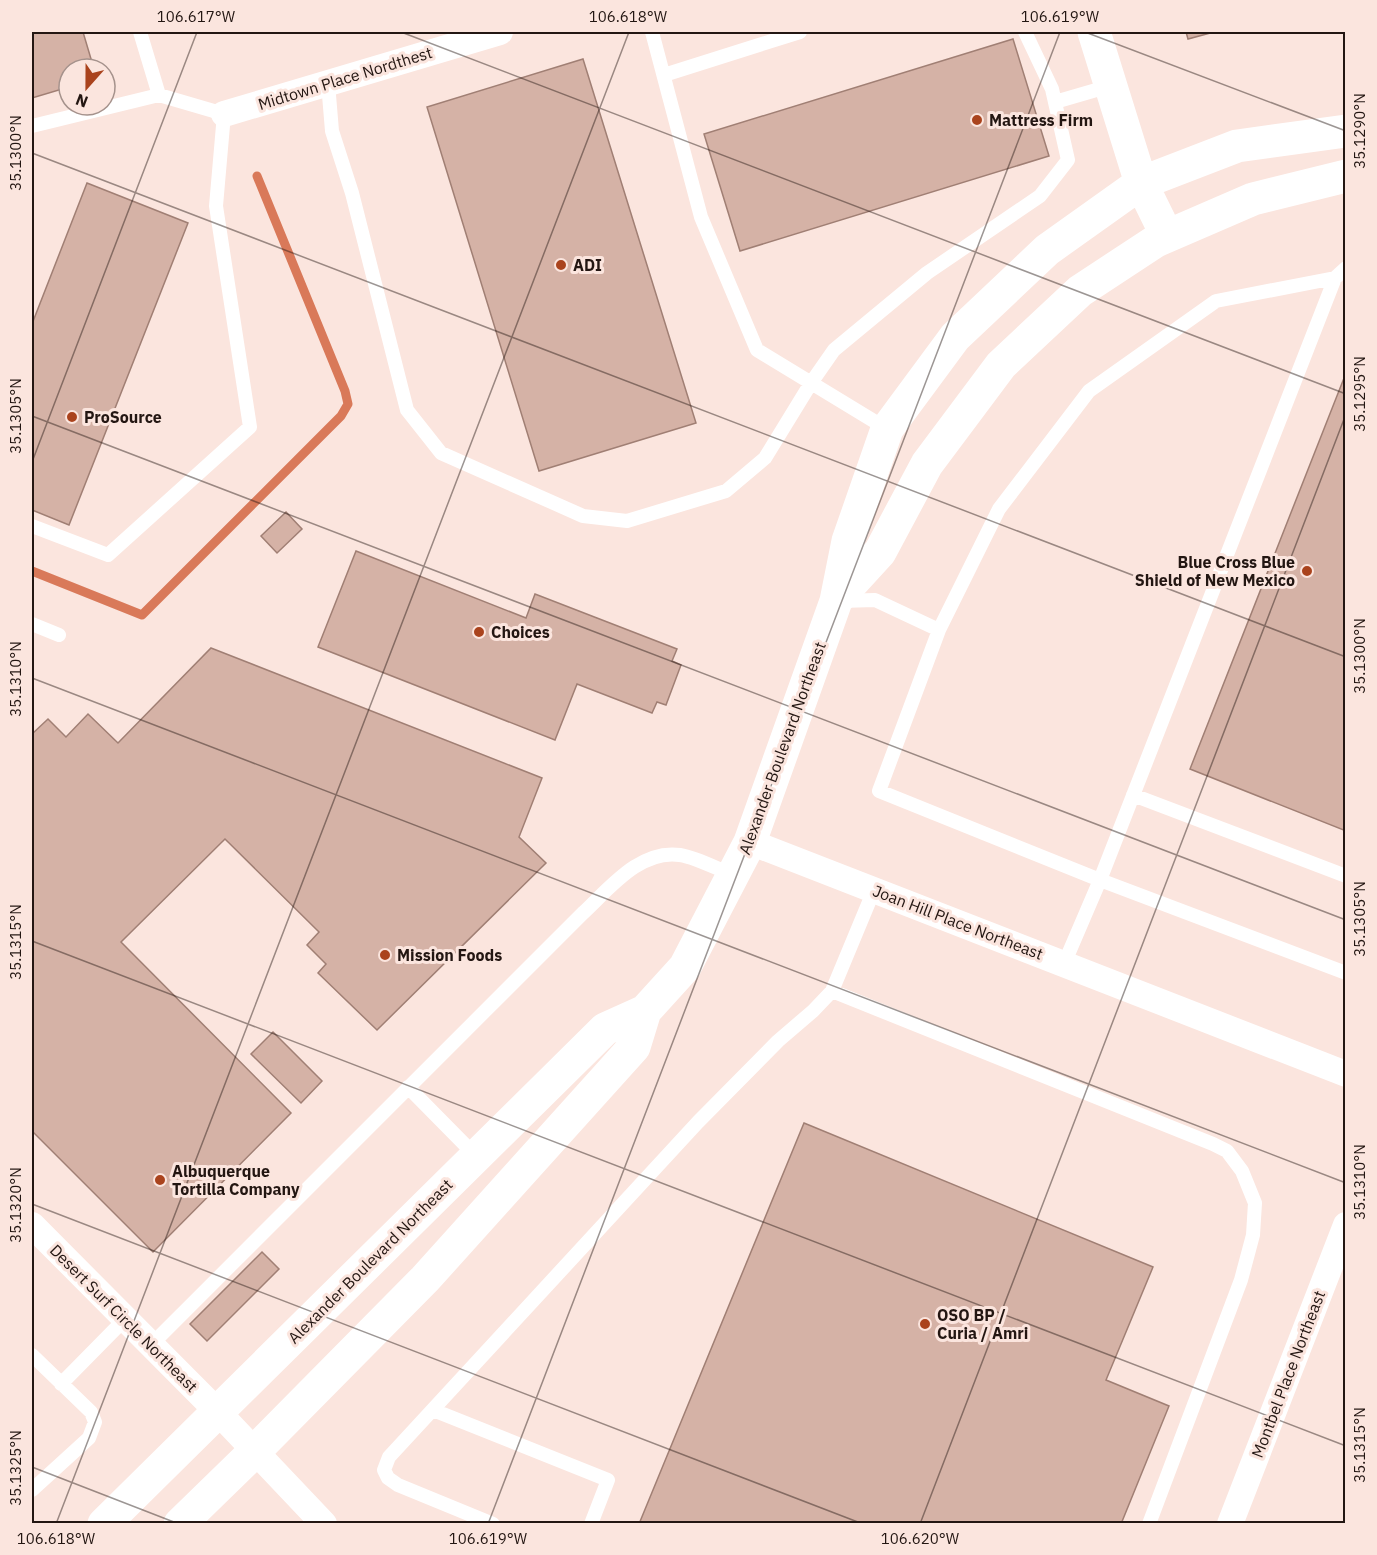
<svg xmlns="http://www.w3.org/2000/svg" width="1377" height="1555" font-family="'IBM Plex Sans',sans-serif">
  <rect width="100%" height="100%" fill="#fbe5de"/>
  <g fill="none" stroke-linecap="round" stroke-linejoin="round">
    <!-- stream -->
    <path stroke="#d97959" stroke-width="9" d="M32,571L142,615L341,416L348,404L345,391L257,176"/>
  </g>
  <!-- building -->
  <path fill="#d5b2a6" stroke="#a07f74" stroke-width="1.5" d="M32,32H83L94,69H69V87L32,98Z
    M1186,32H1214L1188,39Z
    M1013,39L1049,156L740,251L704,134Z
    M583,59L696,423L539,471L427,107Z
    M87,183L188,223L69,525L32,510V324Z
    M1346,373V831L1190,769Z
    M286,512L302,529L277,553L261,536Z
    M356,551L526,618L535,594L677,649L672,661L681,665L666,705L657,702L652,713L577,684L555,740L318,647Z
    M211,648L542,778L519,837L546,863L377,1030L318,973L326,964L307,945L319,932L225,839L121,942L291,1113L153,1252L32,1131V734L48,719L66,737L88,714L118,743Z
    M273,1032L322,1081L301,1103L251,1054Z
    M804,1123L1153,1267L1106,1380L1169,1406L1121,1524H639Z
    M262,1252L279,1269L207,1341L190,1324Z"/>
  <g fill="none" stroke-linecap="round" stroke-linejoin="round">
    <!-- lane -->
    <path stroke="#fff" stroke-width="14" d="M140,32L159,95
      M652,32L701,217L757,350L887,429
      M664,75L800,32
      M328,83L332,131L352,193L407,410L441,453L583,516L627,521L726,491L765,458L811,383L834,350L927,273L1040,196L1068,160L1052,89L1025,32
      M1055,102L1110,86
      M32,126L159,95L224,114L216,206L250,427L108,555L32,526
      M1346,268L1335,278L1100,880L1346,973
      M840,601L875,600L939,630
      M32,624L59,635
      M1133,795L1346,876
      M1064,964L1100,880L879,791L939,630L999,509L1089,391L1216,301L1335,278
      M832,991L1213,1144L1227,1151L1242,1171L1255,1203L1253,1235L1241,1280L1149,1524
      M408,1087L476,1156
      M151,1345L583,913C609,889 640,849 680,855C698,858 717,869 733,875
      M32,1355L91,1412L95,1422L89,1438L32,1490
      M61,1384L125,1319
      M433,1410L608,1480L591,1524
      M493,1524L398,1485L388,1478L384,1470L389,1457L698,1122L778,1041L813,1011L832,991L874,890"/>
    <!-- street -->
    <path stroke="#fff" stroke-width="26" d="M224,114L500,32
      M750,842L1346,1074
      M32,1225L217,1411L324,1524
      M1230,1524L1346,1225"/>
    <!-- secondary -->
    <path stroke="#fff" stroke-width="33" d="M1094,32L1141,183L1167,236
      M837,599L880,552L927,464L1001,365L1080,291L1156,241L1253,199L1346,176
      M104,1524L605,1029L645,1011L685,967L750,842L836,601L848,541L887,429L955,337L1047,250L1141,183L1237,146L1346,131
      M180,1524L255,1451L425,1279L634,1047L645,1011"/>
  </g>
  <!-- ticks -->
  <path fill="none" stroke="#231612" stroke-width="1.5" stroke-opacity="0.45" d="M401,32L1346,394M1085,32L1346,131M32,153L1346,657M32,416L1346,920M32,462L197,32M32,678L1346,1183M32,941L1346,1446M32,1204L863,1524M32,1467L179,1524M56,1524L629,32M488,1524L1060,32M920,1524L1346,414"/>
  <!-- markers -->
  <g fill="#aa431d" stroke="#fbe5de" stroke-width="2">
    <circle cx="977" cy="120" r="6"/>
    <circle cx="561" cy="265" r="6"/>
    <circle cx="72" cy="417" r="6"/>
    <circle cx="1307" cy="571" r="6"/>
    <circle cx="479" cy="632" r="6"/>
    <circle cx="385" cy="955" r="6"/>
    <circle cx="160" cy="1180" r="6"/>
    <circle cx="925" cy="1324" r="6"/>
  </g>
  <g text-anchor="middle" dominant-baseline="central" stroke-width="6" stroke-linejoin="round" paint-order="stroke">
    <!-- street labels -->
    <g font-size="16" fill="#231612" stroke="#fbe5de">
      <text transform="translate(345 78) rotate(-17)">Midtown Place Nordthest</text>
      <text transform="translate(782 748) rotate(-70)">Alexander Boulevard Northeast</text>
      <text transform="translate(958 922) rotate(21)">Joan Hill Place Northeast</text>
      <text transform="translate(370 1261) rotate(-45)">Alexander Boulevard Northeast</text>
      <text transform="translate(124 1318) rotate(45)">Desert Surf Circle Northeast</text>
      <text transform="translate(1288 1374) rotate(-69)">Montbel Place Northeast</text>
    </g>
    <!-- poi labels -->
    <g font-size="16" font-weight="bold" fill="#231612" stroke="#fbe5de" text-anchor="start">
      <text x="989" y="120">Mattress Firm</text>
      <text x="573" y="265">ADI</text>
      <text x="84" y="417">ProSource</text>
      <text x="1295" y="562" text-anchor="end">Blue Cross Blue<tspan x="1295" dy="18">Shield of New Mexico</tspan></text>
      <text x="491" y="632">Choices</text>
      <text x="397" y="955">Mission Foods</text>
      <text x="172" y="1171">Albuquerque<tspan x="172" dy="18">Tortilla Company</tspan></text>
      <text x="937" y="1315">OSO BP /<tspan x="937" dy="18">Curia / Amri</tspan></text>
    </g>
  </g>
  <!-- border -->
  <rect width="1377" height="1555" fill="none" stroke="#fbe5de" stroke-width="66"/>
  <!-- north arrow -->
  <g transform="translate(87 87) rotate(201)"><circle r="28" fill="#fbe5de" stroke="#a5928c" stroke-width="1.5"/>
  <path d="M0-4.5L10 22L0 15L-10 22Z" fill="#aa431d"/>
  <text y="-9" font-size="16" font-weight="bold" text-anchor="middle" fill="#231612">N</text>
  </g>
  <rect x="33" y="33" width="1311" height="1489" fill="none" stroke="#231612" stroke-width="2"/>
  <g font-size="15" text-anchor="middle" fill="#231612">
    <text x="196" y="22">106.617°W</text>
    <text x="628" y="22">106.618°W</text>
    <text x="1060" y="22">106.619°W</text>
    <text transform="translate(1360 131) rotate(-90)" y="5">35.1290°N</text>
    <text transform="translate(16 153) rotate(-90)" y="5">35.1300°N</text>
    <text transform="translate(1360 394) rotate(-90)" y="5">35.1295°N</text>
    <text transform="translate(16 416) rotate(-90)" y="5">35.1305°N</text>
    <text transform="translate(1360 656) rotate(-90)" y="5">35.1300°N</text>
    <text transform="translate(16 679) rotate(-90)" y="5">35.1310°N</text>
    <text transform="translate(1360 919) rotate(-90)" y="5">35.1305°N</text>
    <text transform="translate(16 942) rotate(-90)" y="5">35.1315°N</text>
    <text transform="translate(1360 1182) rotate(-90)" y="5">35.1310°N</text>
    <text transform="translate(16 1205) rotate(-90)" y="5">35.1320°N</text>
    <text transform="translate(1360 1445) rotate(-90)" y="5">35.1315°N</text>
    <text transform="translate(16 1468) rotate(-90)" y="5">35.1325°N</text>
    <text x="56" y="1544">106.618°W</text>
    <text x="488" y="1544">106.619°W</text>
    <text x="920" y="1544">106.620°W</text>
  </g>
</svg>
